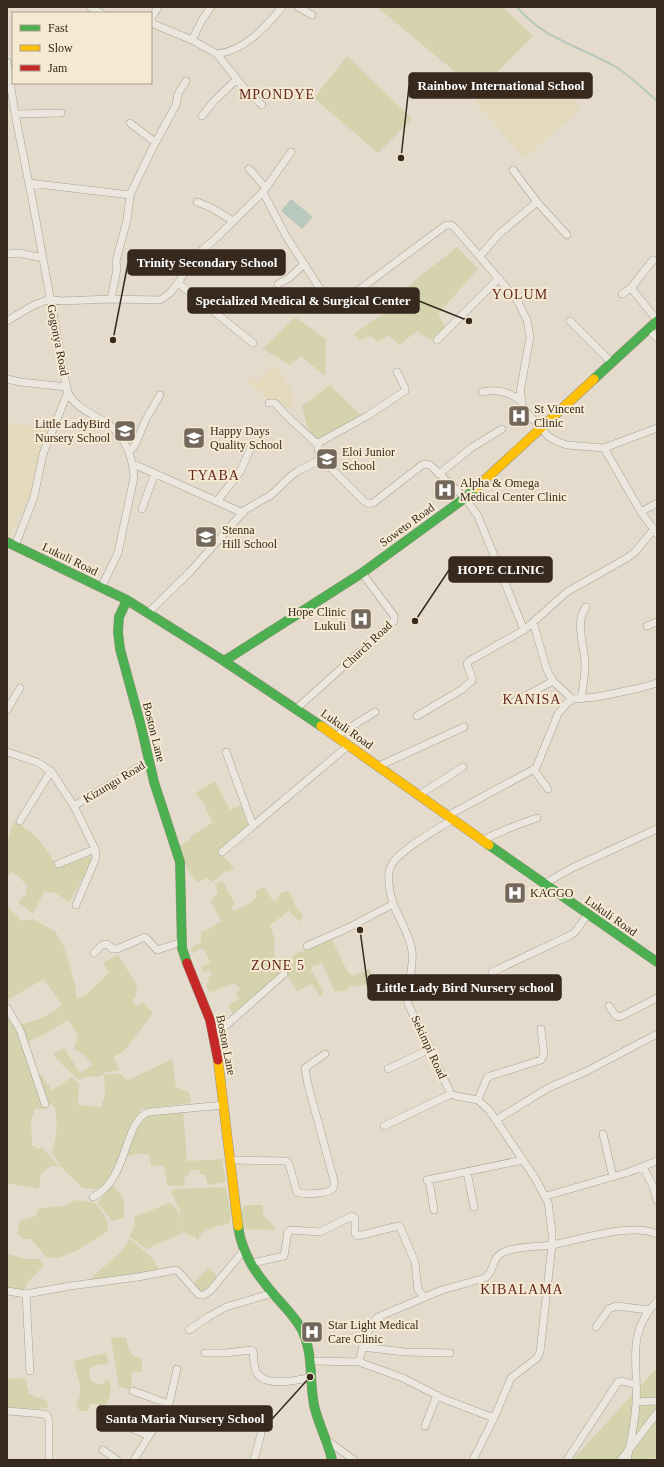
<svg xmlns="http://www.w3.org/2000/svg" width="664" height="1467" font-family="'Times New Roman',serif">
  <rect width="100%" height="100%" fill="#e4dbcc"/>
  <!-- farmland -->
  <path fill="#e3d9bd" d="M503,70L514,87L529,75L552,90L566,84L580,110L524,158L475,101Z
    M273,365L284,377L292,392L294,407L282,411L272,399L267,402L261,390H257L247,381L252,376L256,382Z
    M7,422L49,429L31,493L9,538L7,537Z"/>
  <!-- green -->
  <path fill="#d5d3ae" d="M377,7H503L533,36L478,91Z
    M347,56L412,119L378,153L314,98Z
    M457,247L478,269L438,314L446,329L431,340L417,331L399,345L389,335L378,342L371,336L359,340L354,334L395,305L397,295Z
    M295,317L326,339L325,376L301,356L290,365L263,349Z
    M330,385L362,417L316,442L307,426L302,406Z
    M215,781L230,810L241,805L249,828L222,855L234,868L229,872L226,871L212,882L207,878L199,882C186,875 184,858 180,845L191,840L190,837L213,822L205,808L206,806L195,793Z
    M15,822C39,835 44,846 58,868L90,856L92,861L69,903L56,893L44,892L33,914L18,902L26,894L27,885L13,872L9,875L7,873V841C12,833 9,828 15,822Z
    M222,880L235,904L231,907L233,911C242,907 250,904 257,897L255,892L264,887L274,902L278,899L280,893L287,891L291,895L296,908L304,915L300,922L289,911L270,925L275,941L274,947L275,964L279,974L233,1015L228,1005L239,999L236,993L240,989L234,983L209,993L206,984L210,980L208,977L212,975L209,969L203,973L201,967L210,962L205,951L201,948L192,954L191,948L201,942V932L209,929L221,921L211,901L218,892L215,884Z
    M7,906L22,921L32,919L55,931L64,947L75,984L77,999L87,994L109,973L103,963L118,955L138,987L135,991L136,996L132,1001L137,1006L143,1002L153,1013L125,1050L114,1057L119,1070L104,1073L101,1076L85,1077L79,1080L56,1059L54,1053L64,1048L80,1073L93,1065L83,1054L74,1049L78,1035L68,1020L45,1034L28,1042L21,1024C38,1020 49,1016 62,1005L44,979L7,1000Z
    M331,937C338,951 342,965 352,976L370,969L374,984L349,987L348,990L335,992L322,963L313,966L311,970L321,987L323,994L320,996L312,984L297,991L284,970L294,962L292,956Z
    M7,1010L16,1025L45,1109H35L31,1120L32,1145L36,1148H42L60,1167L51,1166L41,1173L39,1189L7,1183Z
    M172,1059L176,1087L190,1093L191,1103L141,1109L129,1130L115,1172L106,1184L98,1189L83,1188L63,1169L52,1152C57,1135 58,1125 55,1107L49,1103L38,1073L42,1076L52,1090L61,1085L71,1077L79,1083L78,1105L101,1107L105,1095L104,1074H121L127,1081Z
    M183,1112L187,1160L188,1161L222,1159L226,1182L208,1185L205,1175L200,1174L199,1170H191L189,1175L184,1177L185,1186H167L164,1165L151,1166L149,1154H138L126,1157C129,1148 134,1131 138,1124C146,1110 169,1113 183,1112Z
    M113,1186C125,1198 125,1203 124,1218L112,1221L98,1203L105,1193Z
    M226,1187L231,1215L229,1224L217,1226L210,1230L207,1228L200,1235L198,1241L195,1237L187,1235L182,1229L183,1233L146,1249L129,1236C134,1229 136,1226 134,1217L169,1203L178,1210L181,1221L180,1210L171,1192L174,1189Z
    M76,1200L95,1203C102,1212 110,1219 107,1232L78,1250L59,1258L46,1257L31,1239H24L17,1234L20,1221L36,1216L39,1208L64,1206Z
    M246,1205H263V1216L273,1224L275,1230L243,1229L239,1212Z
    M130,1239L152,1258L159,1269L154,1273L93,1281L92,1277L122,1251Z
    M7,1254L26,1259H39L44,1265L29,1281L24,1290L7,1289Z
    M209,1268L216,1275L217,1278L201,1299H197L188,1288Z
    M120,1337L126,1338L129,1350L135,1357H140L142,1362V1372H132L131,1390L119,1387L111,1338Z
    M106,1353L109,1363L93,1366L89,1370L91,1381L100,1385L109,1379C112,1392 112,1398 102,1408L98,1404H90L88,1411H80L76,1405C86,1388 76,1378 74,1361Z
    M657,1368V1456L653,1460H572Z
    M25,1378L29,1394L47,1401L48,1408L31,1409L7,1407V1379Z"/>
  <!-- water -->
  <path fill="#b8c8bd" d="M291,199L313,217L302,229L281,211Z"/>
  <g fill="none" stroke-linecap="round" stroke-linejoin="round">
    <!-- stream -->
    <path stroke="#b8c8bd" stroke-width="2" d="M517,7C542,38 581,47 614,66C630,75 643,89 657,101"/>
    <!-- street casing -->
    <g stroke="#a9a095" stroke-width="8">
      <path id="street" d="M90,7L101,13
        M298,7L312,15
        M151,19L158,7
        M151,23L192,40L217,54L244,88L262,105
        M192,40L202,20L211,7
        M217,54C244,51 266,27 282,7
        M7,62L15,114L33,204L67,390C74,409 97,415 112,427C126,439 133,459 134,477L118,553L101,588
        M15,114L61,113
        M202,116L215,100L237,79
        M130,123L155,142
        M249,169L266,188
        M513,170L537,202
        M29,183L130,195
        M263,192L291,152
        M197,202L212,208L233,221
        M7,254L19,253L43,258
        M480,256L499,234L537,202L567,235
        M178,283L193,260L202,250L214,240L263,192L286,236L333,309L446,225H451L455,228L517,300L527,320L530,337L520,392L523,408L548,436L556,441L567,445L604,448L641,512L657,534
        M278,284L289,278L304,264
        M631,288L653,260
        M622,294L631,288L657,320
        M111,299L117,269L116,261L127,220L130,195L152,149L176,105L178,94L186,81
        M7,321L32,306L50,299L61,301L111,299L160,300L170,293L178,283L253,343
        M570,321L612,363
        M648,329L657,338
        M437,340L499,278
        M397,372L405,388V391L367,416L320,442L318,445V450L322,459L362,499C366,503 368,504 373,503L422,465L426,464L430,465L465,498L478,516L524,630
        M7,379L20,382L67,387
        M482,392C496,389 510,392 521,401
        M269,403H275C288,419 304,431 318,445
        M604,448L657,428
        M129,452L135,445L146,419L160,395
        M133,465L138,466L243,513
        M439,474L471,448L502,429
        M217,501L240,472L252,445
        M142,509L155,473
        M641,512L657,503
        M15,546L34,497L43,454L68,392
        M148,613L190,572L245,510L271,495L291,476L298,471L322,459
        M533,622L547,670L553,681L572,699
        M647,626L657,622
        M581,699C583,687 585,676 585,664C585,647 574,622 586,607
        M514,702L553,681
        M296,709L394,621V616L362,573
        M7,710L20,688
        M417,716L461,690L472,681V678L467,664L469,661L524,630L567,592L627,558L635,552L653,530
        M336,736L375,712
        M7,752L37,762L51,771L74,806L149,761
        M226,752L253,826
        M379,766L464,727
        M534,770L548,789
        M419,795L463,767
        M74,806L95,849L96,858L76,905
        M449,815L536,768L558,714L566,704L572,699L597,697L640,688L657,683
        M453,819C438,829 401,849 392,864C385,876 390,894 394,906C400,920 410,936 412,951C414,966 408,982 407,997L408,1004L451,1094L456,1096L478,1100L489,1110L535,1178L548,1202L552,1233V1245L540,1352L537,1358L511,1378L494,1418L473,1460
        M20,821L51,771
        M483,840C501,831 519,824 537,818
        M222,852L349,745
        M58,864L95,849
        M544,884L572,868L657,829
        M307,946L350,927L393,904
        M94,953L102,945L107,944L113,949H117L145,937L157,950L182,942
        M492,972L571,935L575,932L588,914
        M609,1006L616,1016L620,1017L657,998
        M7,1008L20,1030L45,1104
        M214,1036L284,974
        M388,1069L430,1049
        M478,1100L487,1078L490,1076L541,1060L544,1054L541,1029
        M496,1120L548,1088L587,1071L657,1034
        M384,1126L451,1094
        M603,1134L613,1177
        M230,1160L286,1161L289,1164L297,1192C303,1195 327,1194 332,1189C335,1186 334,1180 333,1177L308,1085L305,1068L325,1054
        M643,1167L653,1186L657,1200
        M467,1172L474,1207
        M427,1180L523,1160
        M429,1180L434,1210
        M546,1196L629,1172L657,1161
        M93,1197C129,1180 123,1120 149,1112L224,1105
        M252,1263L284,1256L288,1232L291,1230L320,1232L352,1216L355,1218V1233L358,1236L398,1226L400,1227L415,1262L418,1290L425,1297
        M7,1291L26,1294L70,1286L138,1277L175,1270L178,1271L199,1295H204L211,1290L244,1250
        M26,1294L30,1371
        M596,1327L609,1309L616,1306L649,1310
        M189,1330L208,1317L226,1307L273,1293
        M362,1347L405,1352L450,1353
        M205,1353H226L251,1350L253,1351C254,1357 253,1367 257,1373C265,1388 299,1380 312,1377
        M312,1361L359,1362C363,1346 366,1329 378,1317L442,1290L485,1278C495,1272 491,1257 504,1252C517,1246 537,1247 552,1245C579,1240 632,1222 657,1234
        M359,1362L403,1378L444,1399L494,1418
        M133,1391L169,1404
        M636,1402L657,1401
        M7,1411L44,1414L47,1416L49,1420V1460
        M104,1416L149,1436L134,1460
        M425,1426L437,1395
        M149,1436L169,1404L177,1369
        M328,1441L354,1460
        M103,1450L117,1460
        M254,1460L261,1434
        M567,1460L618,1382L622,1381L636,1385
        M621,1460L657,1413
        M627,1460C631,1441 635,1422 636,1403C639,1362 625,1335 657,1301"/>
    </g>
    <!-- fast casing -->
    <g stroke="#999085" stroke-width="10">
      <path id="fast" d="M594,379L657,321
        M7,542L127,600L224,661L321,726
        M127,600L119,617L118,632L120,649L141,726L154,782L180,862L182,948L187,963
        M224,661L362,573L465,498L476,488
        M489,845L657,962
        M238,1226C242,1255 257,1275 276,1297C285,1307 294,1316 301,1328C314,1353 309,1379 314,1405C318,1424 328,1441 332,1460"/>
    </g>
    <!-- slow casing -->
    <g stroke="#999085" stroke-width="10">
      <path id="slow" d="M476,488L594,379
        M321,726L489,845
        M218,1060L238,1226"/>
    </g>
    <!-- jam casing -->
    <g stroke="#999085" stroke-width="10">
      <path id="jam" d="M187,963L210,1020L218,1060"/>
    </g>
    <!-- street -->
    <use href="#street" stroke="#ece7de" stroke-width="7"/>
    <!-- fast -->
    <use href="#fast" stroke="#4caf50" stroke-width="9"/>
    <!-- slow -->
    <use href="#slow" stroke="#ffc107" stroke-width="9"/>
    <!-- jam -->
    <use href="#jam" stroke="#c62828" stroke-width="9"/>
  </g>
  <!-- icons -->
  <defs>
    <g id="hospital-square" transform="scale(1.15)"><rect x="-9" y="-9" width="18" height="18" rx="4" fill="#74675b" stroke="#f5e9d2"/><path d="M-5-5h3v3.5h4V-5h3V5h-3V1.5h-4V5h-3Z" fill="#fff"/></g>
    <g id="school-square" transform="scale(1.15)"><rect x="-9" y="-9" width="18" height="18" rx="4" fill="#74675b" stroke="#f5e9d2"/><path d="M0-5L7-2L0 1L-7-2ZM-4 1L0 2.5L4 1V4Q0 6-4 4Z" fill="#fff"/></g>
  </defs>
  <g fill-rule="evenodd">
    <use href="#hospital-square" x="519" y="416"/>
    <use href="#school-square" x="125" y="431"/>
    <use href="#school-square" x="194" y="438"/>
    <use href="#school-square" x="327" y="459"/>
    <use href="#hospital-square" x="445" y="490"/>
    <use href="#school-square" x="206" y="537"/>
    <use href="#hospital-square" x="361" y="619"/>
    <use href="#hospital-square" x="515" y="893"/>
    <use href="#hospital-square" x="312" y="1332"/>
  </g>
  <g text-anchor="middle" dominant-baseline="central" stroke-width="4" stroke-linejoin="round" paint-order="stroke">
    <!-- street labels -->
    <g font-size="12" fill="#37291e" stroke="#f5e9d2">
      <text transform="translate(58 340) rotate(79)">Gogonya Road</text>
      <text transform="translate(407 525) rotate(-36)">Soweto Road</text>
      <text transform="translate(70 559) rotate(26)">Lukuli Road</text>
      <text transform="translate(367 645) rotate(-43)">Church Road</text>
      <text transform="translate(347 729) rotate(35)">Lukuli Road</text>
      <text transform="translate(154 732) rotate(76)">Boston Lane</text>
      <text transform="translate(114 782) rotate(-31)">Kizungu Road</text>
      <text transform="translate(611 916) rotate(35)">Lukuli Road</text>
      <text transform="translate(226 1045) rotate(79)">Boston Lane</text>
      <text transform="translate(429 1047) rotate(65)">Sekimpi Road</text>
    </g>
    <!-- poi labels -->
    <g font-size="12" fill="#37291e" stroke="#f5e9d2" text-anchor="start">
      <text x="534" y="409">St Vincent<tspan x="534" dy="14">Clinic</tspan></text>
      <text x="110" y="424" text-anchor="end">Little LadyBird<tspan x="110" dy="14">Nursery School</tspan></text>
      <text x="210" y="431">Happy Days<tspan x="210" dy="14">Quality School</tspan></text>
      <text x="342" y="452">Eloi Junior<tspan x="342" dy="14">School</tspan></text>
      <text x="460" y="483">Alpha &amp; Omega<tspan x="460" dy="14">Medical Center Clinic</tspan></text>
      <text x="222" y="530">Stenna<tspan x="222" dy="14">Hill School</tspan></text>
      <text x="346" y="612" text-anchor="end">Hope Clinic<tspan x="346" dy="14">Lukuli</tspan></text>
      <text x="530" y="893">KAGGO</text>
      <text x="328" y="1325">Star Light Medical<tspan x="328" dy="14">Care Clinic</tspan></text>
    </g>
    <!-- quarter labels -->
    <g font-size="14" letter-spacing="1" fill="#64281d" stroke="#f5e9d2">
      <text x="277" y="94">MPONDYE</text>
      <text x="520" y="294">YOLUM</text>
      <text x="214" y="475">TYABA</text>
      <text x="532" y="699">KANISA</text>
      <text x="278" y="965">ZONE 5</text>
      <text x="522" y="1289">KIBALAMA</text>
    </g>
  </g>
  <!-- callouts -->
  <path fill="none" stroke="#37291e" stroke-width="1.5" d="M401 158L409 86M113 340L128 263M469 321L419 301M415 621L449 570M360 930L368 988M310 1377L272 1419"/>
  <g fill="#37291e" stroke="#f5e9d2" stroke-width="1.5">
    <circle cx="401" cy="158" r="4"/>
    <circle cx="113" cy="340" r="4"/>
    <circle cx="469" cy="321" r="4"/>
    <circle cx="415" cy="621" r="4"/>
    <circle cx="360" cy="930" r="4"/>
    <circle cx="310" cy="1377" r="4"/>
  </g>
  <g fill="#37291e" stroke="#37291e" stroke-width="1.5">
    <rect x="409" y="73" width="183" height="25" rx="4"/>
    <rect x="128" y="250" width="157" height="25" rx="4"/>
    <rect x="188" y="288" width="231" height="25" rx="4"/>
    <rect x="449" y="557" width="103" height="25" rx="4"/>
    <rect x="368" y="975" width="193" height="25" rx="4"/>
    <rect x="97" y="1406" width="175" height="25" rx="4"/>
  </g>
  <g font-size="13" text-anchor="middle" font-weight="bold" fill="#fff">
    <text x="501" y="90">Rainbow International School</text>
    <text x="207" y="267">Trinity Secondary School</text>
    <text x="303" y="305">Specialized Medical &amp; Surgical Center</text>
    <text x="501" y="574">HOPE CLINIC</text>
    <text x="465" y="992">Little Lady Bird Nursery school</text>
    <text x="185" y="1423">Santa Maria Nursery School</text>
  </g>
  <!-- border -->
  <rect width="664" height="1467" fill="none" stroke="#37291e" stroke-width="16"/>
  <!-- legend -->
  <rect x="12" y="12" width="140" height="72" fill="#f5e9d2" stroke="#a99c8a"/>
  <rect x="20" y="25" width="20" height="6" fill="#4caf50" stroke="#a99c8a"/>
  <text x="48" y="32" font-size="12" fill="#37291e">Fast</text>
  <rect x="20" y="45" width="20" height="6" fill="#ffc107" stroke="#a99c8a"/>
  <text x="48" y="52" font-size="12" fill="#37291e">Slow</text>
  <rect x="20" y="65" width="20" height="6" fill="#c62828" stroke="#a99c8a"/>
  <text x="48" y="72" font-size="12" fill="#37291e">Jam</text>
</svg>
